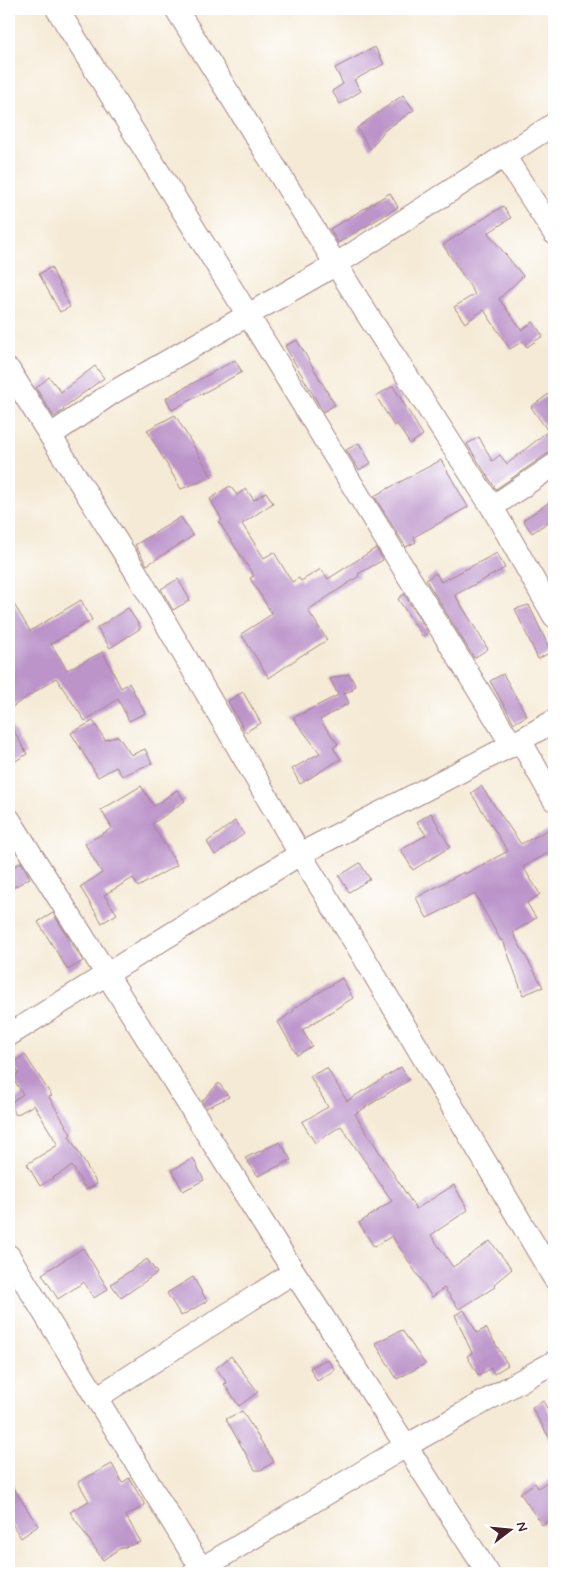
<svg xmlns="http://www.w3.org/2000/svg" width="563" height="1582" font-family="Mynerve,sans-serif">
  <rect width="100%" height="100%" fill="#fff"/>
  <filter id="ink" filterUnits="userSpaceOnUse"><feTurbulence type="fractalNoise" baseFrequency=".02" numOctaves="2"/><feDisplacementMap in="SourceGraphic" scale="10" xChannelSelector="R" yChannelSelector="G"/><feConvolveMatrix kernelMatrix="1 2 1 2 8 2 1 2 1" color-interpolation-filters="sRGB"/></filter>
  <filter id="wash" filterUnits="userSpaceOnUse"><feTurbulence type="fractalNoise" baseFrequency=".0096" numOctaves="4" result="noise"/><feDisplacementMap in="SourceGraphic" scale="20" xChannelSelector="R" yChannelSelector="G"/><feGaussianBlur stdDeviation="1.12" result="paint"/><feColorMatrix in="noise" values="0 0 0 0 0 0 0 0 0 0 0 0 0 0 0 0 0 1.4 0 .05"/><feComposite in="paint" operator="in"/></filter>
  <g filter="url(#wash)">
    <rect width="100%" height="100%" fill="#f5ead5"/>
    <g id="blocks">
      <!-- building -->
      <path fill="#bc94ca" d="M375,47L384,64L354,80L361,91L340,104L332,91L343,84L335,68Z
        M403,95L414,110L385,130L370,149L357,128Z
        M390,193L398,207L338,243L330,229Z
        M503,206L511,218L488,233L523,276L499,299L522,330L533,322L543,336L527,347L523,341L510,349L484,310L465,323L454,307L475,294L443,245Z
        M51,267L70,307L60,312L39,274Z
        M297,340L335,405L323,412L285,346Z
        M235,360L242,372L172,410L166,398Z
        M95,366L104,378L63,408L64,410L54,417L36,388L49,377L61,392Z
        M393,386L423,435L410,444L397,424L394,426L376,396Z
        M554,390V452L547,454L496,489L467,444L479,437L492,461L500,455L507,464L548,431L531,407Z
        M175,415L212,477L181,489L147,430Z
        M359,443L371,463L359,470L346,450Z
        M441,460L468,507L414,537L416,542L406,547L374,496Z
        M230,486L237,495L246,489L254,500L266,492L273,503L242,524L264,558L274,552L292,582L299,578L301,581L321,569L328,579L376,548L383,560L358,574L359,576L308,610L327,640L305,654V653L269,678L241,634L272,614L250,578L254,576L219,522L222,520L210,499Z
        M554,499V518L532,533L523,520Z
        M181,517L193,536L147,565L135,545Z
        M497,553L505,568L455,595L488,649L474,658L426,580L436,573L441,582Z
        M178,579L190,600L173,610L161,589Z
        M404,594L428,633L423,637L398,599Z
        M9,596L30,631L81,600L92,620L51,644L67,670L103,652L121,688L129,683L145,713L129,721L118,699L85,721L56,678L9,709Z
        M529,605L551,652L538,659L515,609Z
        M128,608L141,628L110,648L97,628Z
        M349,674L356,686L352,688L353,690L344,693L349,703L320,720L338,744L333,748L341,759L300,784L292,769L320,753L293,718L338,695L330,679Z
        M503,674L527,716L514,723L490,681Z
        M243,692L261,723L245,732L228,701Z
        M93,721L105,740L118,736L131,755L145,749L152,763L122,776L116,767L98,777L71,733Z
        M9,722L27,754L9,765Z
        M141,786L154,806L177,790L185,801L152,824L177,865L138,887L133,878L104,895L117,914L102,923L80,887L102,873L85,844L112,828L101,810Z
        M481,786L521,844L554,827V850L523,867L540,894L527,903L536,918L514,932V935L543,987L523,995L503,940L501,941L475,894L427,918L416,898L464,872L465,874L508,851L471,793Z
        M431,813L450,847L413,870L401,850L426,835L417,822Z
        M235,821L244,834L215,855L207,842Z
        M21,862L30,878L9,890V870Z
        M360,863L370,879L349,892L339,876Z
        M53,913L83,961L68,970L38,922Z
        M342,978L353,998L302,1030L312,1046L297,1055L278,1022L294,1011L293,1009Z
        M25,1055L52,1096L49,1097L71,1134L69,1136L97,1184L86,1190L72,1166L40,1186L27,1164L58,1145L34,1105L16,1115L9,1104L23,1094L12,1077L19,1073L12,1063Z
        M401,1067L409,1080L355,1114L416,1209L454,1185L468,1210L431,1235L453,1267L490,1241L512,1269L494,1284L495,1287L459,1309L444,1288L432,1297L392,1236L374,1247L359,1223L392,1201L341,1126L315,1143L302,1122L328,1107L310,1076L327,1068L347,1101Z
        M219,1083L229,1097L206,1108L202,1101Z
        M280,1142L291,1160L258,1176L245,1158Z
        M193,1158L204,1180L183,1191L172,1170Z
        M83,1248L108,1289L94,1298L84,1282L58,1299L42,1274Z
        M147,1259L157,1273L121,1298L111,1284Z
        M193,1277L207,1301L181,1316L167,1293Z
        M464,1310L477,1333L486,1328L508,1365L494,1374L491,1368L479,1376L467,1356L472,1353L455,1315Z
        M402,1330L425,1364L397,1379L375,1343Z
        M231,1356L258,1392L239,1406L224,1384L227,1383L216,1368Z
        M327,1359L335,1370L317,1381L310,1368Z
        M543,1401L554,1420V1446L532,1408Z
        M242,1411L274,1462L261,1470H255L226,1419Z
        M112,1464L122,1483L129,1478L145,1505L126,1516L141,1542L119,1549L103,1560L70,1512L89,1501L78,1482Z
        M554,1477V1517L542,1525L520,1493L535,1483L538,1488Z
        M9,1481L38,1526L21,1538L9,1519Z"/>
    </g>
  </g>
  <g filter="url(#ink)">
    <use href="#blocks" fill-opacity="0" stroke="#a08480" stroke-width="1"/>
    <g fill="none" stroke-linecap="round" stroke-linejoin="round">
      <!-- minor casing -->
      <g stroke="#a08480" stroke-width="24">
        <path id="minor" d="M57,9L248,315L512,745
          M176,9L367,314L492,507L554,616
          M505,157L554,233
          M9,370L136,572L300,854L362,954L554,1278
          M51,435L112,393L335,265L554,124
          M492,507L554,465
          M520,740L554,800
          M9,819L294,1272L488,1573
          M9,1035L300,854L512,745L554,721
          M9,1256L204,1573
          M96,1398L294,1272
          M194,1573L406,1446L554,1362"/>
      </g>
      <!-- minor -->
      <use href="#minor" stroke="#fff" stroke-width="22"/>
    </g>
  </g>
  <!-- margin -->
  <rect width="563" height="1582" fill="none" stroke="#fff" stroke-width="30"/>
  <!-- north arrow -->
  <g transform="translate(510 1530) rotate(74)" stroke="#ffffff" stroke-width="4" paint-order="stroke">
  <path d="M0-4L9 19L0 12L-9 19Z" fill="#4a1f2b"/>
  <text y="-8" font-size="14" font-weight="bold" text-anchor="middle" fill="#4a1f2b">N</text>
  </g>
</svg>
